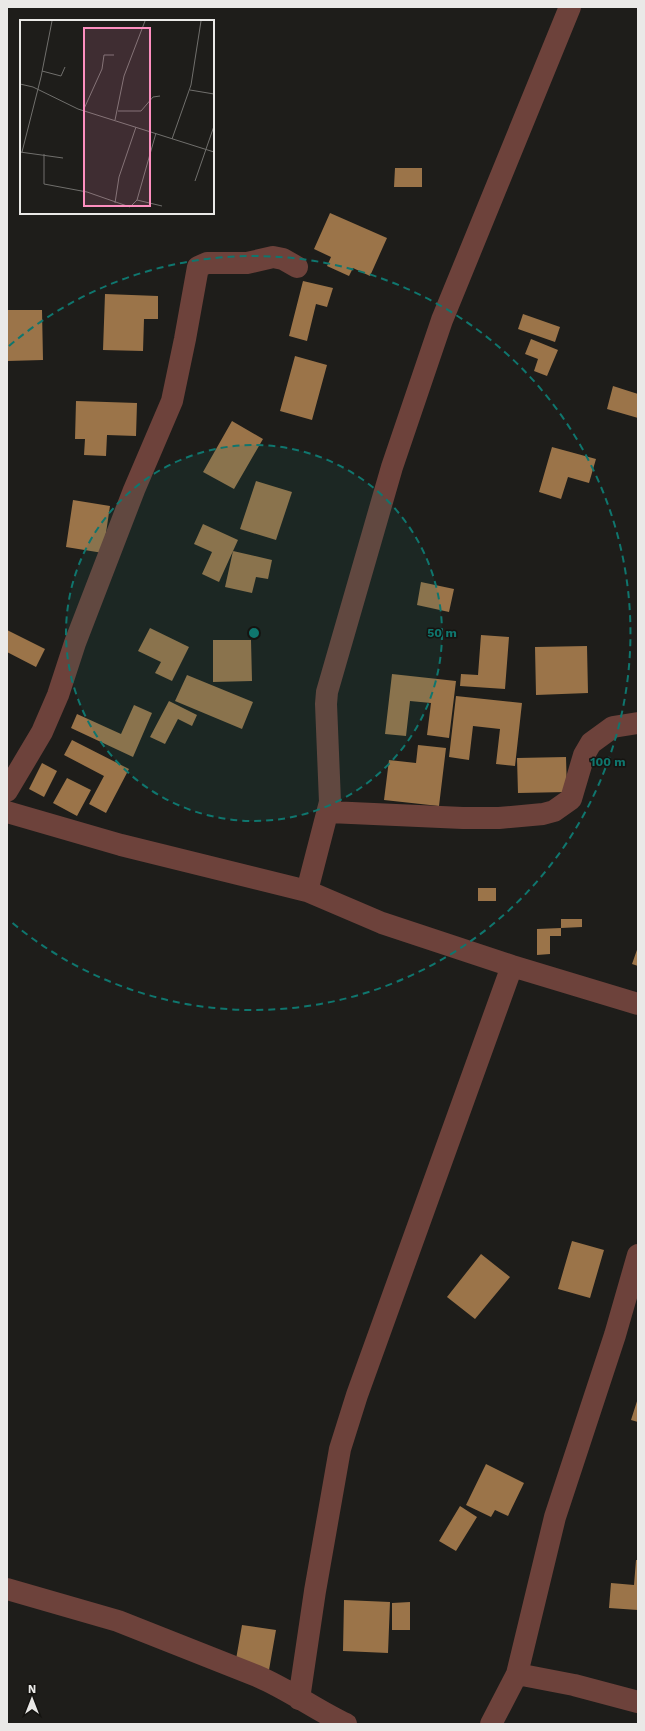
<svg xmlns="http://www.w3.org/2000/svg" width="645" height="1731" font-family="'Work Sans',sans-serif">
  <rect width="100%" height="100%" fill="#1e1d1a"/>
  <!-- building -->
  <path fill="#9b7449" d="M395,168H422V187H394Z
    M330,213L387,238L370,276L353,268L349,276L327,266L331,257L314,249Z
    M303,281L333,288L327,307L316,304L307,341L289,336Z
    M105,294L158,296V319H144L143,351L103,350Z
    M7,310H42L43,360L7,361Z
    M523,314L560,327L555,342L518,329Z
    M531,339L558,350L547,376L534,371L538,359L525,354Z
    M295,356L327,365L312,420L280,411Z
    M613,386L638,394V418L607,409Z
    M76,401L137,403L136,436L107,435L106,456L84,455L85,439H75Z
    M232,421L263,439L234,489L203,472Z
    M552,447L596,459L589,483L568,477L561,499L539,492Z
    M256,481L292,492L276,540L240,529Z
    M73,500L110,506L103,553L66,547Z
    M203,524L238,540L219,582L202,574L212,552L194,544Z
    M233,551L272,560L268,579L256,577L252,593L225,587Z
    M421,582L454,589L449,612L417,605Z
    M150,628L189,647L172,681L155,673L161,662L138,651Z
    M7,630L45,649L36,667L7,652Z
    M481,635L509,637L505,689L460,686L461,674L478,675Z
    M213,640H251L252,681L213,682Z
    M587,646L588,693L536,695L535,647Z
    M392,674L456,681L449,738L427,735L431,703L410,701L406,736L385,734Z
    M187,675L253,702L242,729L175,701Z
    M456,696L522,703L515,766L496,764L500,729L473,726L469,760L449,757Z
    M169,701L197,715L192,726L178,719L165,744L150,737Z
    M134,705L152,713L133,757L71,728L77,714L121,734Z
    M72,740L129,769L106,813L89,804L104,776L64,755Z
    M418,745L446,748L439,806L384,800L389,760L416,763Z
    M566,757L567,792L518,793L517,758Z
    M42,763L57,771L44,797L29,789Z
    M67,778L91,790L77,816L53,803Z
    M478,888H496V901H478Z
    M561,919H582V927L561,928Z
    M561,928V936H550V954L537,955V929Z
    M638,947V966L632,964Z
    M572,1241L604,1250L590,1298L558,1289Z
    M481,1254L510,1277L475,1319L447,1297Z
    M638,1398V1422L631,1420Z
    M486,1464L524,1483L508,1516L495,1510L491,1517L466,1505Z
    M460,1506L477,1517L456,1551L439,1541Z
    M636,1560H638V1610L609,1608L611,1583L634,1585Z
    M344,1600L390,1602L388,1653L343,1651Z
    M410,1602V1630H392V1603Z
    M242,1625L276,1630L269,1670L235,1665Z"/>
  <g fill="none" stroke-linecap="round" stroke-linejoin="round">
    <!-- minor -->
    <path stroke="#6d423b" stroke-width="22" d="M7,791L42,732L58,695L75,643L134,490L172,401L185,339L198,267L207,263H247L273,257L283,259L297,267
      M7,812L121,845L307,891L382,923L512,966L638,1004
      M329,812L463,818H499L543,814L554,811L571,799L584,755L591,743L613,727L638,723
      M307,891L330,802L326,704L327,692L392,467L442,320L570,7
      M7,1589L118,1621L257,1676C288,1689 316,1710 346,1724
      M517,1674L574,1685L638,1702
      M299,1699L315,1591L340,1449L357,1395L512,966
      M491,1724L517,1674L555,1517L615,1335L638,1255"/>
  </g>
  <!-- distance rings -->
  <circle cx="254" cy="633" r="188" fill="#0f766e" fill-opacity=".12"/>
  <g fill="none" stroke="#0f766e" stroke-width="2" stroke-dasharray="7 5">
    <circle cx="254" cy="633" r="188"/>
    <path d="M9 346A377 377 0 1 1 9 920"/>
  </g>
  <!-- overview -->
  <g transform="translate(20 20)">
    <rect width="194" height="194" fill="#1e1d1a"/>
    <path fill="none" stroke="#706f6c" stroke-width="1" d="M22,51L41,56L45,47M0,64L13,67L58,89L194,132M170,70L194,74M63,91L82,49L84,35H94M98,91H121L133,77L140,76M95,100L104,56L125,1M152,119L171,65L181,1M0,132L43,138M2,132L21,57L32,1M24,134V164L67,172L110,187L117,180L136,113M175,161L194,106M117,180L142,186M95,183L99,157L116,107"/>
    <path fill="#fd8ebf" fill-opacity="0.15" stroke="#fd8ebf" stroke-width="2" d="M64,8H130V186H64Z"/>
    <rect width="194" height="194" fill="none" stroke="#eae9e7" stroke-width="2"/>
  </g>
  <circle cx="254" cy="633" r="6" fill="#0f766e" stroke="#151411" stroke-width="2"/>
  <g font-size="12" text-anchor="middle" font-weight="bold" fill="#0f766e" stroke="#151411" stroke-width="3" stroke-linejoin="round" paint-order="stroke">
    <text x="442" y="637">50 m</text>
    <text x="608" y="766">100 m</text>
  </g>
  <!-- border -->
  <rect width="645" height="1731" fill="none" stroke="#eae9e7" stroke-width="16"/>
  <!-- north arrow -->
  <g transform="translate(32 1699)" stroke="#151411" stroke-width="3" paint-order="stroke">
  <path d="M0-3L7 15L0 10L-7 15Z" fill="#eae9e7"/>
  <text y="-6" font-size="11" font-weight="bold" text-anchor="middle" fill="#eae9e7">N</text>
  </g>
</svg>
